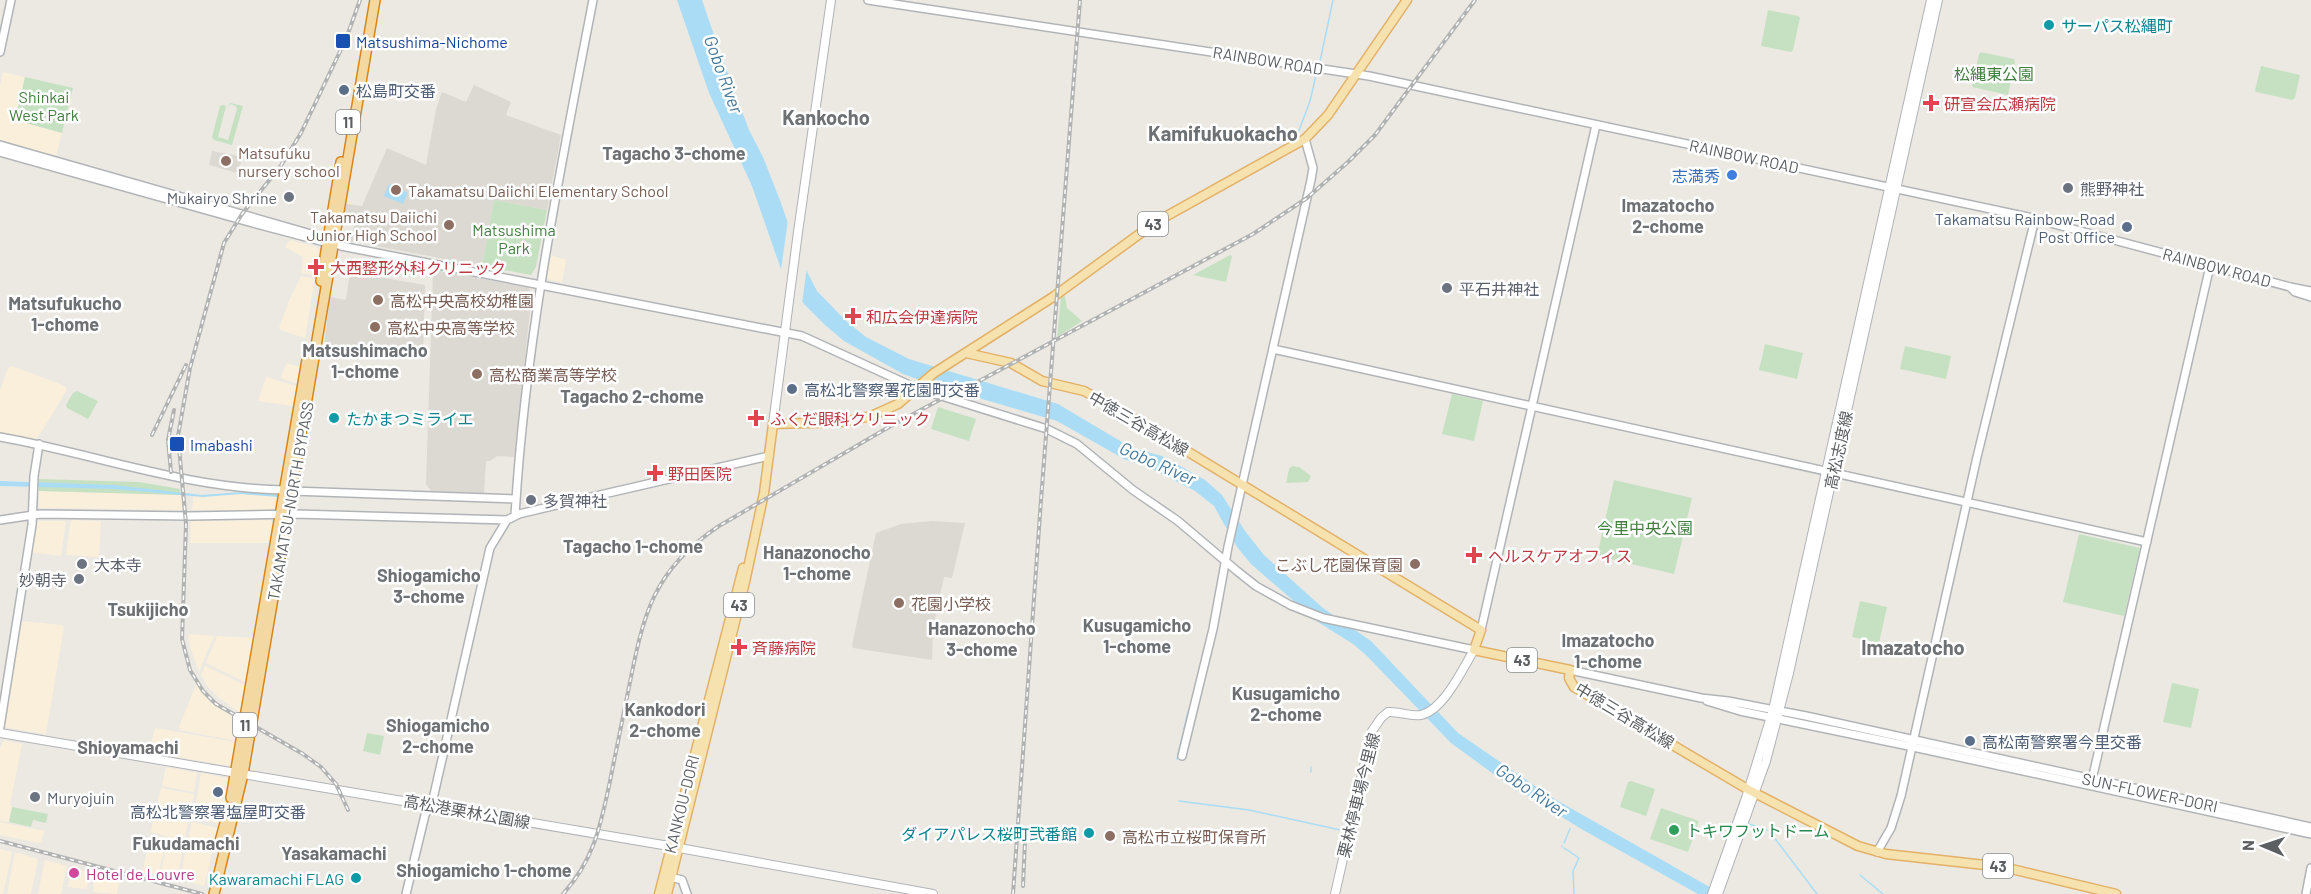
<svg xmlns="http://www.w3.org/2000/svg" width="2311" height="894" font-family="Barlow,'Noto Sans JP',sans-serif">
  <rect width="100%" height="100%" fill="#ece9e3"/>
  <!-- commercial -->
  <path fill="#faefdb" d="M3,72L25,77L15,120L62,133L56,156L0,140V86Z
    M290,240L316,247L319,251L315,275L301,273L303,257L285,247Z
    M551,255L566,260L562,282L550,280L547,277Z
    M301,276L315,279L305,338L281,330L279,328L289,301Z
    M286,363L300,367L297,384L281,378Z
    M12,366L65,386L67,390L38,437L33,440L0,432V390L8,368Z
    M266,377L297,386L293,406L258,401Z
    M39,491L181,495L183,510L39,508Z
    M241,494L278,497L277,507L273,510H192L194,496Z
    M71,520L101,521L99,557L66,555Z
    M271,520L273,523L270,543H190L191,521Z
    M39,521H66L61,556L31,552L36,523Z
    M22,621L62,625L64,627L46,734L4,727L19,623Z
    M190,634L214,636L199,672L190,647L188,636Z
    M217,636L254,638L247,683L206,663Z
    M205,666L247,686L240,713L222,700L208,687L201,675Z
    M196,685L210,702L240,722L237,741L180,730L179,727Z
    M155,728L236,742L233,763L229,766L149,752Z
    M4,740L22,744L10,804L12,807L9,822L0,821V748Z
    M166,767L197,773L194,792L162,786Z
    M201,773L227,778L230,782L220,824L193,819Z
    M161,788L194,794L189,817L158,813L156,810Z
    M157,816L188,823L177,877L175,879L160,875L169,837L151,832L154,817Z
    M0,822L44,831L41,842L39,843L0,835Z
    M192,822L218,828L204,886L182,880L180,878Z
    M151,834L167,838L158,875L144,871L143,869Z
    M0,849L12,852L3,894H0Z
    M15,852L38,859L31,894H7Z
    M45,860L67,866L61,894H38Z
    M71,867L90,872L87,889L68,887Z
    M95,873L120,880L117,894L93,892Z"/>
  <!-- education -->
  <path fill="#dcd8d2" d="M474,85L511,102L506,115L561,135L547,210L494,200L482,266L349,241L358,215L344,213L346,204L362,206L387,148L426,165L436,109L442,92L466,102Z
    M212,151L243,157L237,173L209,165Z
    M436,270L529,288L532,293L514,457L497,456L490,461H486L484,493L431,491L426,484L433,273Z
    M350,272L425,285L423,355L354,354L353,358L323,354L330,297L346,300Z
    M932,521L965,523L952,578L944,577L933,628L932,660L853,648L852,645L876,533L901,524Z"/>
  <!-- green -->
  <path fill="#c6e1c2" d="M1768,10L1798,16L1800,18L1793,50L1791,52L1761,46Z
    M1981,52L2014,59L2015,62L2008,95L1972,87L1979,54Z
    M2261,66L2300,75L2295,98L2292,100L2256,92L2255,90Z
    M25,77L73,88L62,133L15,120Z
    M230,103L243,106L232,145L214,140L212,137L220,106L223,105L226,106L218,137L228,140L237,109L236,106L231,104L229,106Z
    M494,200L547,210L536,267L531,275L482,266Z
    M1230,255L1232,256L1226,282L1193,275Z
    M1065,296L1067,308L1082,321L1057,337L1061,297Z
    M1765,344L1803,353L1797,379L1759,370Z
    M1905,346L1951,356L1946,379L1900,369Z
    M77,391L98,401L88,419L67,408L66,405L73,393Z
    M1452,394L1483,401L1474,441L1442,434Z
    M938,407L976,419L969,441L931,429Z
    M1292,466L1299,467L1311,476L1308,482L1286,483L1289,469Z
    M39,479L139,482L180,489L181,495L39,491Z
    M1614,480L1692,498L1674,574L1597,556Z
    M2079,534L2140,548L2124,616L2063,602Z
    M1860,601L1887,607L1879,643L1852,637Z
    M2172,683L2199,689L2191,728L2163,722Z
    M367,733L384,736L380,755L363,751Z
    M1631,781L1655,789L1646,816L1620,807L1628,782Z
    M12,807L48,814L46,823L33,820L31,827L9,822Z
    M1661,808L1699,821L1688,852L1650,839Z"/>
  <!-- water -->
  <path fill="#aaddf5" d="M677,0H702L717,44L749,130L763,157L781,203L800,258L817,291L846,321L866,337L909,359L1058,404L1132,448L1162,456L1205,480L1222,495L1245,531L1264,555L1323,608L1371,641L1458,733L1551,797L1722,894H1698L1583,830L1499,778L1451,743L1367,656L1353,644L1318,622L1251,564L1237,547L1214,506L1195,491L1150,468L1124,459L1057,421L931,384L903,374L844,341L825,325L804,304L783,275L752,186L709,93Z
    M389,184L408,193L403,204L384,196Z
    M0,481L114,485L202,495L242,492L279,495L278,497L241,494L203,497L114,489L0,486Z"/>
  <!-- pier -->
  <path fill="#ece9e3" d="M788,220L807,266L802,304L780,277Z"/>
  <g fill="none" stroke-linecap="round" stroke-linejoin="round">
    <!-- stream -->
    <path stroke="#aaddf5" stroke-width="1.5" d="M1319,66L1333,0
      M1298,133L1310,101L1317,71
      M1177,759L1188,712
      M1311,772V767
      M1179,801L1249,810L1345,831
      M1749,824L1767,830
      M1770,832L1817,894
      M1564,843L1570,829
      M1562,846V847
      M1564,848L1579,858L1573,871L1574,894
      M1860,875L1883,894"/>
    <!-- tertiary casing -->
    <g stroke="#b1b4b7" stroke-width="10">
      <path id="tertiary" d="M868,0L1369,76L2028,217L2290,287L2311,291
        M0,52L11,0
        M0,145L318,236L341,246L802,336L916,388L1047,429L1077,444L1133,490L1178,521L1237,571L1256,586L1290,605L1323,618L1474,650
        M0,152L238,219L332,244
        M2290,287L2295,292L2311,297
        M1273,349L2147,542
        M0,437C95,454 187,489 285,490
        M292,491L516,499
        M515,516C525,341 560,171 593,0
        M0,520L40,514L190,516L295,514L507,520L519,514L565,503L769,456
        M1481,630L1596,125
        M1570,670L1701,698L1728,701L1806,716L2311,827
        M1707,701L1740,711L1904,745L2311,834
        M0,727L32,525L34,476L39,444
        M1182,756L1213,629L1228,547L1311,180L1313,168L1305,139
        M2090,783L2094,771L2210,266
        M1877,852L1891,828L1901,796L1977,457L2035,219
        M671,877L682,880L687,894
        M406,894L425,815L433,799L490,548L507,520
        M2306,894L2311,868"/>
    </g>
    <!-- secondary casing -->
    <g stroke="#b0b3b7" stroke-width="10">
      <path id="secondary" d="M773,424L798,232L831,0
        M0,733L663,845L933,894
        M1335,894L1372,731L1381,718L1388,712C1399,711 1410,717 1421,715C1444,710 1463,668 1474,650
        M1712,894L1746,798L1773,710L1931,0
        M1718,894L1766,761L1789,673L1938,0"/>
    </g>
    <!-- primary casing -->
    <g stroke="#e2b167" stroke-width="11">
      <path id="primary" d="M966,353L1011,363L1042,381L1084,391L1126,414L1481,630L1474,650L1570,670L1569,678L1574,687L1749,790L1858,846L1886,854L2003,867L2116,894
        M659,894L743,568
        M667,894L745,582L764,493L773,424L844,422L871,416L898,404L934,373L1053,297L1156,222L1305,139L1328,115L1407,0"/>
    </g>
    <!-- trunk casing -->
    <g stroke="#d78618" stroke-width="12">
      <path id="trunk" d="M321,281L341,162
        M231,798L308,354
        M219,845L228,812
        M214,894L243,774L375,0"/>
    </g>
    <!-- tertiary -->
    <use href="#tertiary" stroke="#fff" stroke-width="7"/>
    <!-- secondary -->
    <use href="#secondary" stroke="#fff" stroke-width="8"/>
    <!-- primary -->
    <use href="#primary" stroke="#f6e2af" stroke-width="8"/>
    <!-- trunk -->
    <use href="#trunk" stroke="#f4d8a2" stroke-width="9"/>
    <!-- rail casing -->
    <g stroke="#b1b2b2" stroke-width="4">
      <path id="rail" d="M152,435L186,365
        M171,472L168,440L174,410
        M348,810L336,784L321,767L303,754L216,704L203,691L190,670L182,639L186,524L178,436L190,368L224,243L242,214L280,167L301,133L346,39L360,0
        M0,841L202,894
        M1023,886L1025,841
        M563,894C593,861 600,828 609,786C615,755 622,723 628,692C643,617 651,571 719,526L889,427L945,397L955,394L1253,234L1307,198L1348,162L1375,135L1475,0
        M1013,894L1041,500L1080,0"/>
    </g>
    <!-- rail -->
    <use href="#rail" stroke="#fff" stroke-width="1.5" stroke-dasharray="4.5" stroke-linecap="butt"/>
  </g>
  <!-- markers -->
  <g fill="#0f9aa8" stroke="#fff" stroke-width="2">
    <circle cx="2049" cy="25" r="6"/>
    <circle cx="334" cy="418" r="6"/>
    <circle cx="1089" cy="833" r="6"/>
    <circle cx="356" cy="878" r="6"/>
  </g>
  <g fill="#1a4fb4" stroke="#fff" stroke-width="2">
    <rect x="335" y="33" width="16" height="16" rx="3"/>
    <rect x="169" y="436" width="16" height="16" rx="3"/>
  </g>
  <g fill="#5c6f8a" stroke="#fff" stroke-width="2">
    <circle cx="344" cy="90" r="6"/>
    <circle cx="2127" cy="227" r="6"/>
    <circle cx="792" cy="389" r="6"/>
    <circle cx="1970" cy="741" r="6"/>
    <circle cx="218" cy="792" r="6"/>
  </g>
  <g fill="#e0444e" stroke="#fff" stroke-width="2">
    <path d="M1928 94h6v6h6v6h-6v6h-6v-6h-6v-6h6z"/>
    <path d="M313 258h6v6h6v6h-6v6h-6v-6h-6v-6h6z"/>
    <path d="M850 307h6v6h6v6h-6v6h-6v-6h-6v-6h6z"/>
    <path d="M753 409h6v6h6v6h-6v6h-6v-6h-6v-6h6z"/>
    <path d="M652 464h6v6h6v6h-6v6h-6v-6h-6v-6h6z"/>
    <path d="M1471 546h6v6h6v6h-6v6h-6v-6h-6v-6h6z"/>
    <path d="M736 638h6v6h6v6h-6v6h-6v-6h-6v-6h6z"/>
  </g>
  <g fill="#8d6e63" stroke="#fff" stroke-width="2">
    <circle cx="226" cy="161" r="6"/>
    <circle cx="396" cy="190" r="6"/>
    <circle cx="449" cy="225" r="6"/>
    <circle cx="378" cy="300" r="6"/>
    <circle cx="375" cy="327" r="6"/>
    <circle cx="477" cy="374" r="6"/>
    <circle cx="1415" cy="564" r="6"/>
    <circle cx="899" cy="603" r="6"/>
    <circle cx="1110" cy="836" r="6"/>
  </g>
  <circle fill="#3f7fe0" stroke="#fff" stroke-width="2" cx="1732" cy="175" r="6"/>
  <g fill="#6b7280" stroke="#fff" stroke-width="2">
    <circle cx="2068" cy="188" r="6"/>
    <circle cx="289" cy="197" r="6"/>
    <circle cx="1447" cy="288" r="6"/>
    <circle cx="531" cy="500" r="6"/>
    <circle cx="82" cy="564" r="6"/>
    <circle cx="79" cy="579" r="6"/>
    <circle cx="35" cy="797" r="6"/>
  </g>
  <circle fill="#2e9e5b" stroke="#fff" stroke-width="2" cx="1674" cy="830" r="6"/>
  <circle fill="#d1479c" stroke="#fff" stroke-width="2" cx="74" cy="873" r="6"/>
  <g text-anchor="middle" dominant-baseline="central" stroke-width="5" stroke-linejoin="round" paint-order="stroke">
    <!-- shield labels -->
    <g fill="#fff" stroke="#8c8f91" stroke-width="1.5">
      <rect x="336" y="110" width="24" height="24" rx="4.5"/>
      <rect x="1138" y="212" width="30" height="24" rx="4.5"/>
      <rect x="724" y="593" width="30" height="24" rx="4.5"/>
      <rect x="1507" y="648" width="30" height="24" rx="4.5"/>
      <rect x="233" y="713" width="24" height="24" rx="4.5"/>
      <rect x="1983" y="854" width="30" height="24" rx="4.5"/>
    </g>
    <g font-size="15" font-weight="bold" fill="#5b5f62">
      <text x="348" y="122">11</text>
      <text x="1153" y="224">43</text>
      <text x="739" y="605">43</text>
      <text x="1522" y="660">43</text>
      <text x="245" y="725">11</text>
      <text x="1998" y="866">43</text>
    </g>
    <!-- culture labels -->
    <g font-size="16" fill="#0d838f" stroke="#fff" text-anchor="start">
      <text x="2061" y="25">サーパス松縄町</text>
      <text x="346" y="418">たかまつミライエ</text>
      <text x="1077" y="833" text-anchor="end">ダイアパレス桜町弐番館</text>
      <text x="344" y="878" text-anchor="end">Kawaramachi FLAG</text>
    </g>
    <!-- transit labels -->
    <g font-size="16" fill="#164399" stroke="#fff" text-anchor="start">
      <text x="356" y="41">Matsushima-Nichome</text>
      <text x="190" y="444">Imabashi</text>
    </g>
    <!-- street labels -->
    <g font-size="16" fill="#5b5f62" stroke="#fff">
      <text transform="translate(1268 60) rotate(9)">RAINBOW ROAD</text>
      <text transform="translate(1744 156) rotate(12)">RAINBOW ROAD</text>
      <text transform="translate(2217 267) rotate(15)">RAINBOW ROAD</text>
      <text transform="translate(1139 423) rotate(30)">中徳三谷高松線</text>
      <text transform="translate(1838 450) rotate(-78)">高松志度線</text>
      <text transform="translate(290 501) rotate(-80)">TAKAMATSU-NORTH BYPASS</text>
      <text transform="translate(1625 715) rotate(31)">中徳三谷高松線</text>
      <text transform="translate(2150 792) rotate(12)">SUN-FLOWER-DORI</text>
      <text transform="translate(1358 795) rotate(-76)">栗林停車場今里線</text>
      <text transform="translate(681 804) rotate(-76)">KANKOU-DORI</text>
      <text transform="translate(467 811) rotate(10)">高松港栗林公園線</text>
    </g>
    <!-- park labels -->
    <g font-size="16" fill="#427f3e" stroke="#fff">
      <text x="1994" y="73">松縄東公園</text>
      <text x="44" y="96">Shinkai<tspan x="44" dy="18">West Park</tspan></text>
      <text x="514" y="229">Matsushima<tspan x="514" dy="18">Park</tspan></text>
      <text x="1645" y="527">今里中央公園</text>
    </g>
    <!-- service labels -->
    <g font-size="16" fill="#4e5e75" stroke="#fff" text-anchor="start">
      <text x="356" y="90">松島町交番</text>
      <text x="2115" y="218" text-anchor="end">Takamatsu Rainbow-Road<tspan x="2115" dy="18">Post Office</tspan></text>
      <text x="804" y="389">高松北警察署花園町交番</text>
      <text x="1982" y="741">高松南警察署今里交番</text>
      <text x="218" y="811" text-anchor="middle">高松北警察署塩屋町交番</text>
    </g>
    <!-- health labels -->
    <g font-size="16" fill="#be3a42" stroke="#fff" text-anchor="start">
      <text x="1944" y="103">研宣会広瀬病院</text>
      <text x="330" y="267">大西整形外科クリニック</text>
      <text x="866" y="316">和広会伊達病院</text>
      <text x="770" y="418">ふくだ眼科クリニック</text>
      <text x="668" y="473">野田医院</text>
      <text x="1488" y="555">ヘルスケアオフィス</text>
      <text x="752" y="647">斉藤病院</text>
    </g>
    <!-- education labels -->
    <g font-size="16" fill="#785e54" stroke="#fff" text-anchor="start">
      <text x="238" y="152">Matsufuku<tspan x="238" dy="18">nursery school</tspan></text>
      <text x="408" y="190">Takamatsu Daiichi Elementary School</text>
      <text x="437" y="216" text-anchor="end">Takamatsu Daiichi<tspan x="437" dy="18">Junior High School</tspan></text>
      <text x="390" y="300">高松中央高校幼稚園</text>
      <text x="387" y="327">高松中央高等学校</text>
      <text x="489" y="374">高松商業高等学校</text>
      <text x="1403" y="564" text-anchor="end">こぶし花園保育園</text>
      <text x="911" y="603">花園小学校</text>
      <text x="1122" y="836">高松市立桜町保育所</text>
    </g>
    <!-- shop labels -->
    <g font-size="16" fill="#366cbe" stroke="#fff" text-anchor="end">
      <text x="1720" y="175">志満秀</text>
    </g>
    <!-- worship labels -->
    <g font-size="16" fill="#5b616d" stroke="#fff" text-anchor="start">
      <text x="2080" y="188">熊野神社</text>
      <text x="277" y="197" text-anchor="end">Mukairyo Shrine</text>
      <text x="1459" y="288">平石井神社</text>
      <text x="543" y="500">多賀神社</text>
      <text x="94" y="564">大本寺</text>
      <text x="67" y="579" text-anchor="end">妙朝寺</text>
      <text x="47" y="797">Muryojuin</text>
    </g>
    <!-- leisure labels -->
    <g font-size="16" fill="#27864d" stroke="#fff" text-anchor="start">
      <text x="1686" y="830">トキワフットドーム</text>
    </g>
    <!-- hotel labels -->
    <g font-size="16" fill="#b23c85" stroke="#fff" text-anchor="start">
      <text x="86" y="873">Hotel de Louvre</text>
    </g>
    <!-- water labels -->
    <g font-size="18" font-style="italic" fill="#477a9d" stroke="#fff">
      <text transform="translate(724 74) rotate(70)">Gobo River</text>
      <text transform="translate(1158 463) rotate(24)">Gobo River</text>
      <text transform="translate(1532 790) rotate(34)">Gobo River</text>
    </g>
    <!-- neighbourhood labels -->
    <g font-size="18" font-weight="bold" fill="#6d7174" stroke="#fff">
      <text x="674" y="153">Tagacho 3-chome</text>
      <text x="1668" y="205">Imazatocho<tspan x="1668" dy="21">2-chome</tspan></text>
      <text x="65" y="303">Matsufukucho<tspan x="65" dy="21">1-chome</tspan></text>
      <text x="365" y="350">Matsushimacho<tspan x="365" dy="21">1-chome</tspan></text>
      <text x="632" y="396">Tagacho 2-chome</text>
      <text x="633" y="546">Tagacho 1-chome</text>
      <text x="817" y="552">Hanazonocho<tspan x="817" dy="21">1-chome</tspan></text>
      <text x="429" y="575">Shiogamicho<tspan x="429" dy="21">3-chome</tspan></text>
      <text x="148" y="609">Tsukijicho</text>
      <text x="1137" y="625">Kusugamicho<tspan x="1137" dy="21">1-chome</tspan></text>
      <text x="982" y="628">Hanazonocho<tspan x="982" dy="21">3-chome</tspan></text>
      <text x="1608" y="640">Imazatocho<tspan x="1608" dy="21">1-chome</tspan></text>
      <text x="1286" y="693">Kusugamicho<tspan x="1286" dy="21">2-chome</tspan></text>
      <text x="665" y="709">Kankodori<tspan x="665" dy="21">2-chome</tspan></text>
      <text x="438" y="725">Shiogamicho<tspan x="438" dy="21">2-chome</tspan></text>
      <text x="128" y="747">Shioyamachi</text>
      <text x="186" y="843">Fukudamachi</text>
      <text x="334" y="853">Yasakamachi</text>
      <text x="484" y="870">Shiogamicho 1-chome</text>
    </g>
    <!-- quarter labels -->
    <g font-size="20" font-weight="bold" fill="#6d7174" stroke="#fff">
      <text x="826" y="117">Kankocho</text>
      <text x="1223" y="133">Kamifukuokacho</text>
      <text x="1913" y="647">Imazatocho</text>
    </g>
  </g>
  <!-- north arrow -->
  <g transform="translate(2263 846) rotate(272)" stroke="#ffffff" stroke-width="4.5" paint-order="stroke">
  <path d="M0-4.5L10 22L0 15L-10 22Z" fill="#5b5f62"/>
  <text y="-9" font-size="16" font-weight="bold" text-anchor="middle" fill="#5b5f62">N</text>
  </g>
</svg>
